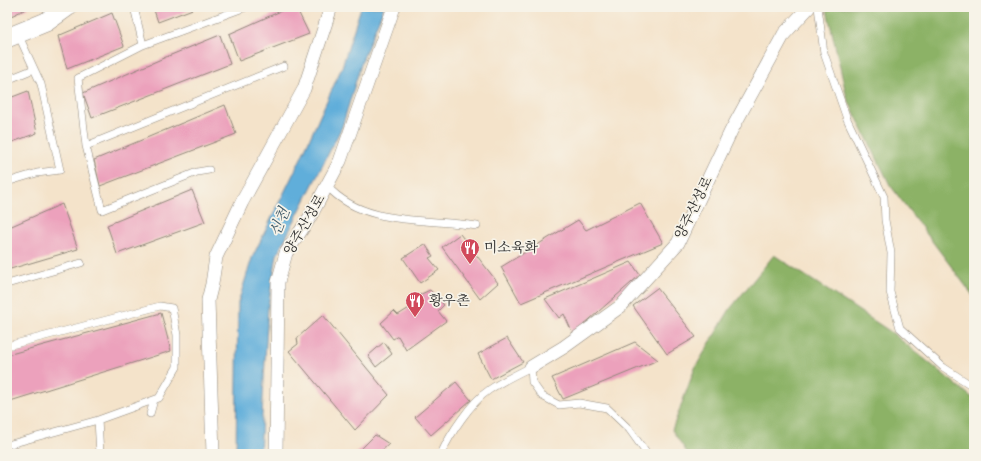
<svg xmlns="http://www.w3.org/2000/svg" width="981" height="461" font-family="'IM FELL DW Pica','Noto Serif KR',serif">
  <rect width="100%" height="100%" fill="#f7f3e8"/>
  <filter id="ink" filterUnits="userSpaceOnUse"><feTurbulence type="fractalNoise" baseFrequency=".025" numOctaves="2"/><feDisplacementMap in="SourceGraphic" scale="8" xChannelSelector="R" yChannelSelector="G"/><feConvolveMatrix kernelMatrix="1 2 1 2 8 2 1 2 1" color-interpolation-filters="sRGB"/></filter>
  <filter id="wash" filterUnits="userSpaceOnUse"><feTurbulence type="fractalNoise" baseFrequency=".012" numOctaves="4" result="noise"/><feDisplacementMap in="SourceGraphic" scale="16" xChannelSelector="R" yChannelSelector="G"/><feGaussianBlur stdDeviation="0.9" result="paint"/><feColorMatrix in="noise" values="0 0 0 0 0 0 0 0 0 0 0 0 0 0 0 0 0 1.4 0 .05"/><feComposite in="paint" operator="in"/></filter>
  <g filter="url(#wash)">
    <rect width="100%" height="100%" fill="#f4e3ca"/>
    <!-- forest -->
    <path fill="#8cb266" stroke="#5c6e48" d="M831,7H974V297L890,185L847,98L827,10Z
      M774,255L891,332L974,399V454H688L672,430L695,368L730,309Z"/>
    <!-- water -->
    <path fill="#61aeda" stroke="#466c82" d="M361,7H384L362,61L342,127L277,255L268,306L260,454H236L238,303L252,258L302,156L342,67Z"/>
    <g id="blocks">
      <!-- building -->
      <path fill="#eca1bc" d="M7,7H30L7,18Z
        M153,7H198L158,22Z
        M290,7H296L309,34L239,61L229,34Z
        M112,13L124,46L67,69L58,36Z
        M220,35L230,64L92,118L83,93L166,57Z
        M28,91L37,133L7,144V99Z
        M225,105L236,134L100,186L94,160Z
        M192,190L205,222L117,254L107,225Z
        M640,203L663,243L521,303L501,267L578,220L586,230Z
        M62,204L78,249L7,270V228Z
        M460,234L498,283L480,299L442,247Z
        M425,244L433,256L429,258L439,270L420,283L403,258Z
        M631,262L640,275L573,334L564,314L559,318L545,299Z
        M657,288L696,337L667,354L633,306Z
        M430,290L444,305L438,311L446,321L406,350L398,336L393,339L381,323L394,311L398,315L419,302V295Z
        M161,313L171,351L7,402V355Z
        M323,315L389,395L355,430L289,351L298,344L297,338Z
        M507,338L523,362L491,379L478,354Z
        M384,342L392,354L376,367L368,356Z
        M635,342L658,360L563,399L552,378Z
        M456,382L471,400L431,435L415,417Z
        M375,435L389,444L378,454H356Z"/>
    </g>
  </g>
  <g filter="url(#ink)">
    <use href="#blocks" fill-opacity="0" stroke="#90877a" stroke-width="1"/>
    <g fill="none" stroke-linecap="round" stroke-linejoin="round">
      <!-- lane casing -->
      <g stroke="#90877a" stroke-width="8">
        <path id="lane" d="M134,7L143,45L78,78L86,146L102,210L197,172L209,170
          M818,7L824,53L847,119L884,197L885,220L891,253L890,292L900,328L943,367L974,387
          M143,45L246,7
          M7,80L34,69
          M86,146L284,66
          M7,182L37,173L60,170L41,84L18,34
          M327,186C364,227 428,218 477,226
          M7,284L81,263
          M7,346L160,306L172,308L177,335V367L159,398L98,420L7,445
          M150,414L154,400
          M98,420L100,454
          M441,454C450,434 471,402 489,390C502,381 517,374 531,367L532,382L542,396L559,405L579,403L607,408L629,429L647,454"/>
      </g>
      <!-- street casing -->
      <g stroke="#90877a" stroke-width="14">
        <path id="street" d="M531,367L564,347L621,306L678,243L731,131L784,34L809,7
          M213,454L208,300L212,284L216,257L242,202L304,89L331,7
          M276,454L278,282L286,253L310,217L340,161L394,7"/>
      </g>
      <!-- secondary casing -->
      <g stroke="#90877a" stroke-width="20">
        <path id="secondary" d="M7,38L46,22L67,7"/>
      </g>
      <!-- lane -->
      <use href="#lane" stroke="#fff" stroke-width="7"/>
      <!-- street -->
      <use href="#street" stroke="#fff" stroke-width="13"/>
      <!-- secondary -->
      <use href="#secondary" stroke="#fff" stroke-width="19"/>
    </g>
  </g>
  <!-- icons -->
  <defs>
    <g id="restaurant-pin" transform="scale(1)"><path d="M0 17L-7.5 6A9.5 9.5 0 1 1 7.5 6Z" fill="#d1495b" stroke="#f7f3e8"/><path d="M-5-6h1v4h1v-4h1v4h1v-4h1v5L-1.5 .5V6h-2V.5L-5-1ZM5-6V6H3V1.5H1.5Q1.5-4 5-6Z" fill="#fff"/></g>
  </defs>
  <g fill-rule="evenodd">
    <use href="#restaurant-pin" x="470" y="248"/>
    <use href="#restaurant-pin" x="415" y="301"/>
  </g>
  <g text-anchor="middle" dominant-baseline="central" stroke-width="3.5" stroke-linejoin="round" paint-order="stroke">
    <!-- street labels -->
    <g font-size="14" fill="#2b2b2b" stroke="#f7f3e8">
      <text transform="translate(694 208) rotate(-64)">양주산성로</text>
      <text transform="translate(305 225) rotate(-60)">양주산성로</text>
    </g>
    <!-- poi labels -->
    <g font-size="14" fill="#2b2b2b" stroke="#f7f3e8" text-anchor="start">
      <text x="484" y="248">미소육화</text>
      <text x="429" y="301">황우촌</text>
    </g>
    <!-- water labels -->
    <g font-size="15" font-style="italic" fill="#3e5968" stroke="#f7f3e8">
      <text transform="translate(280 222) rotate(-68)">신천</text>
    </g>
  </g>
  <!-- margin -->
  <rect width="981" height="461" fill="none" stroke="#f7f3e8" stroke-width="24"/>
</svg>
